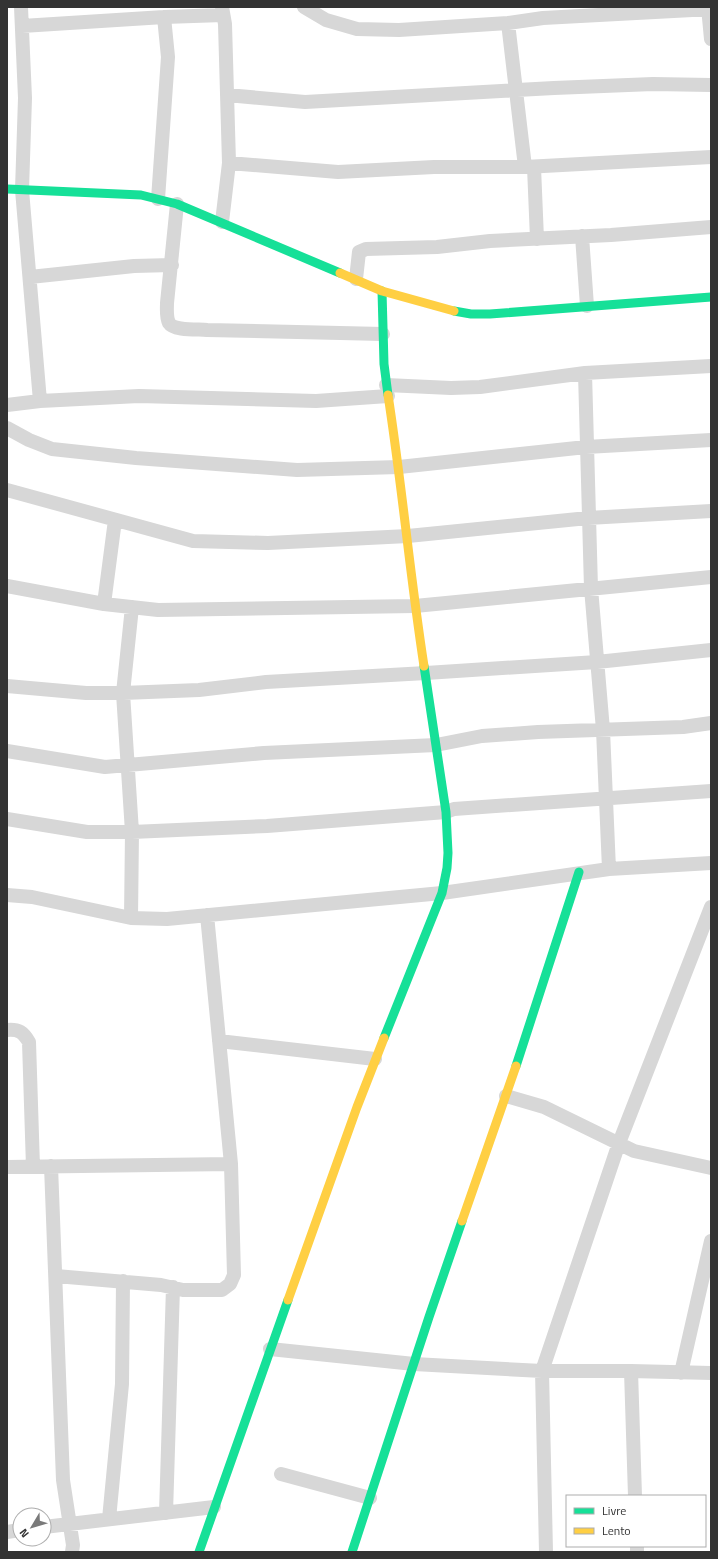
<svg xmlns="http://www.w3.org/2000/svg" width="718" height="1559" font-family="'Titillium Web',sans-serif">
  <rect width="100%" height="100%" fill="#fff"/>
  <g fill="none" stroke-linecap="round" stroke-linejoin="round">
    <!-- street -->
    <path stroke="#d7d7d7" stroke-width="14" d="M21,7L25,98L22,190L40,401
      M304,7L326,20L357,29L399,30L508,23L543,18L711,9
      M708,7L711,39
      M508,23L525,167
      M22,26L164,17
      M227,95L305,102L554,88L653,84L711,85
      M229,163L338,172L434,167H525L711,157
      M534,167L537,239
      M158,199L168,57L164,17L223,15
      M177,204L167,303C167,309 166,317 169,323C174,331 199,329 207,330L383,334
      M222,222L229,163L225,24L222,7
      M582,236L587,306
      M30,277L134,266L172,265
      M356,279L359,252L366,249L437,247L490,241L611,235L711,227
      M585,373L591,588L603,730L609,869
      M386,385L451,388L480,387L585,373L711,366
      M7,405L40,401L139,396L316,401L388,396
      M7,428L29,440L52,449L136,458L297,470L399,467L586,447L711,440
      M7,490L193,541L268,543L408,536L588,518L711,511
      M7,586L104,604L158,610L415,606L711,577
      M104,604L115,520
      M7,686L86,693H123L199,690L266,682L426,673L597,662L711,650
      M7,751L105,767L264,753L436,745L482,736L538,732L683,727L711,723
      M7,819L87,832H132L267,826L446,812L454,809L711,791
      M7,895L32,897L131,918L167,919L442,893L609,869L711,863
      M131,918L132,832L123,693L132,607
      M7,1030C19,1029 23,1032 29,1042L33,1167
      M219,1041L375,1059
      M506,1096L544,1107L634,1151L711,1168
      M51,1166L63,1480L73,1545L72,1552
      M7,1167L231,1164
      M56,1276L161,1285L183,1290H222L230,1284L234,1275L231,1164L207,915
      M270,1349L414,1364L542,1371H631L711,1373
      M631,1371L635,1496
      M681,1373L711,1241
      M281,1474L370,1498
      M166,1513L173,1287
      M109,1519L122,1384L123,1281
      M44,1527L214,1507
      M7,1532L20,1530
      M637,1546V1552
      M546,1552L542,1371L619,1143L711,907"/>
    <!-- fast -->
    <path stroke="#16e098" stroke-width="9" d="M7,189L141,195L177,204L340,273
      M382,291L384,364L388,395
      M454,311L471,314H490L711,297
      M384,1038L442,893L447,868L448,853L446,812L424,666
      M516,1066L579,872
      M199,1552L288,1300
      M352,1552L429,1317L462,1221"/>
    <!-- slow -->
    <path stroke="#ffcf43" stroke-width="9" d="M340,273L382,291L454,311
      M388,395C402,485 410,576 424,666
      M462,1221L516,1066
      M288,1300L357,1107L384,1038"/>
  </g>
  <!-- border -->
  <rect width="718" height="1559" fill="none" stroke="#333333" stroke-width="16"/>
  <!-- legend -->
  <rect x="566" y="1495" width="140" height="52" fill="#ffffff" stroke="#adadad"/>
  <rect x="574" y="1508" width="20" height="6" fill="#16e098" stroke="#adadad"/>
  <text x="602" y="1515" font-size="12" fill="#333333">Livre</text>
  <rect x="574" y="1528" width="20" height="6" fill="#ffcf43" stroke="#adadad"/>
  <text x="602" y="1535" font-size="12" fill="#333333">Lento</text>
  <!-- north arrow -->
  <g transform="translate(32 1527) rotate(232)"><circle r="19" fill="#ffffff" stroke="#adadad"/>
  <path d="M0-3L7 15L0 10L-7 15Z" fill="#7a7a7a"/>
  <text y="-6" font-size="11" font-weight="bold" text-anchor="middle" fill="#333333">N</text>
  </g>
</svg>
